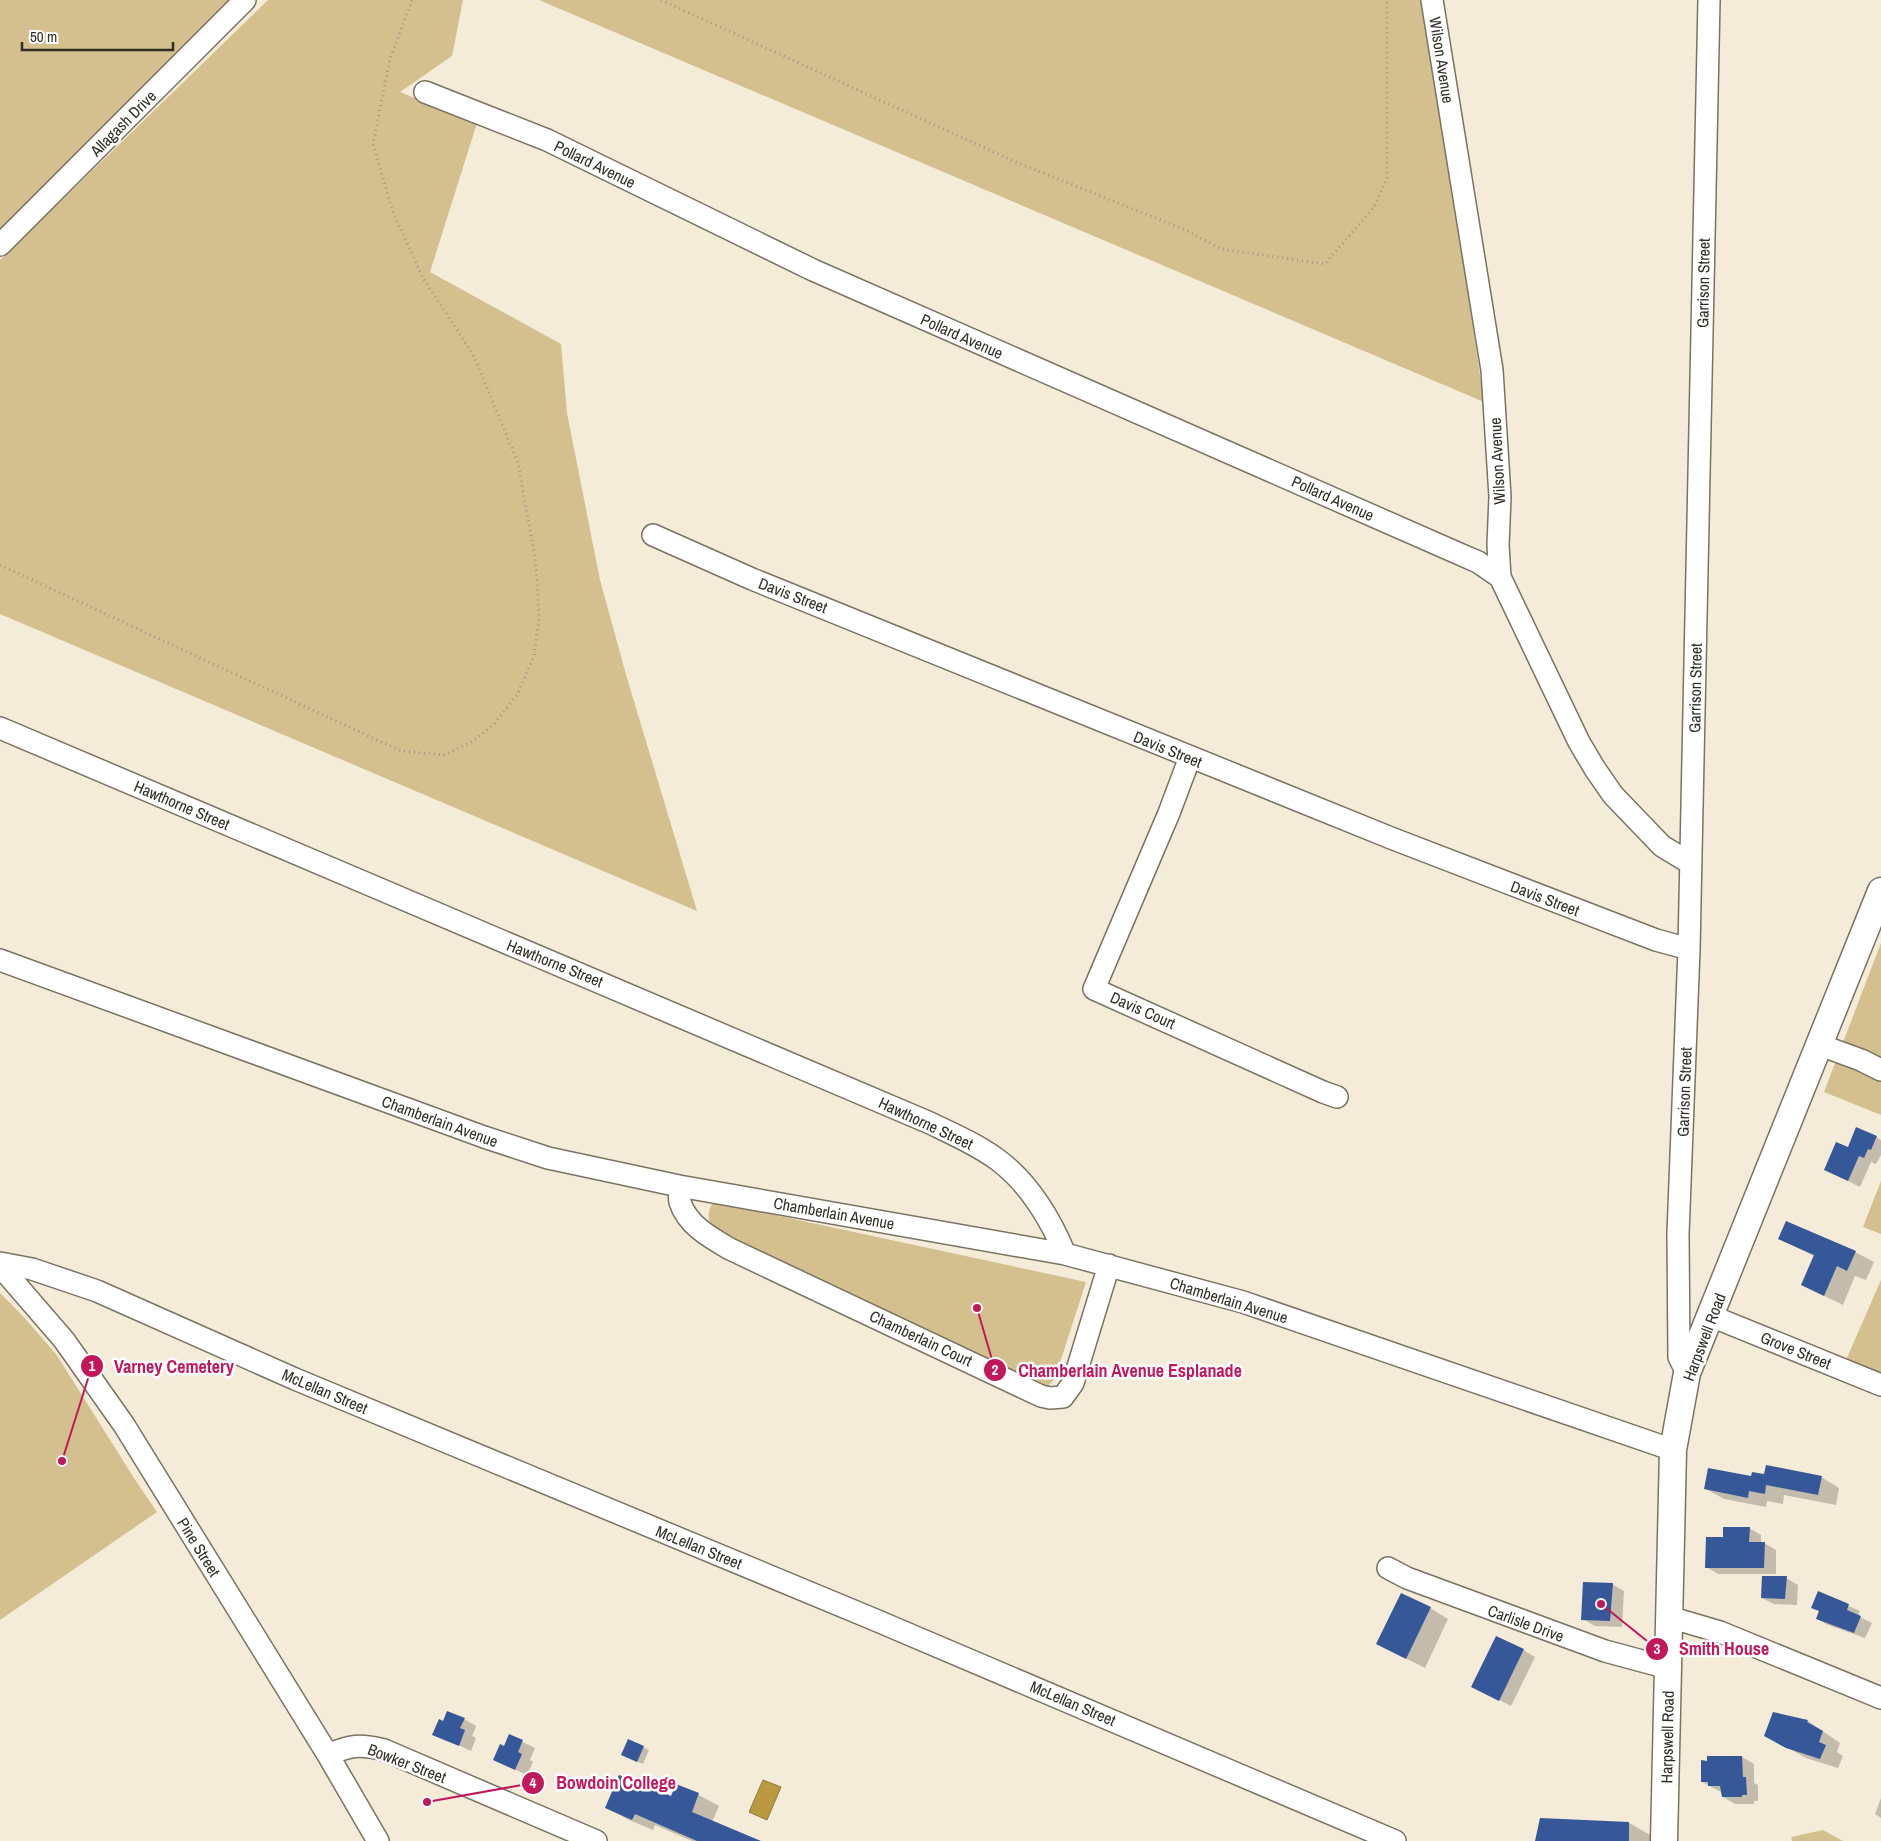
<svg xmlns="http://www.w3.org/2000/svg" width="1881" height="1841" font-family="'Archivo Narrow',sans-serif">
  <rect width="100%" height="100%" fill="#f4ecd8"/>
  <!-- green -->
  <path fill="#d4c08e" d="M0,0H236L0,233Z
    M268,0H463L452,56L400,92L477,123L430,272L561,344L567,413L600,580L627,678L697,911L0,614V260Z
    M539,0H1425L1484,402Z
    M1881,943V1115L1824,1092Z
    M1881,1181V1234L1863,1227Z
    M715,1202L1086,1282L1055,1378C1051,1384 1048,1387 1041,1386L738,1245L709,1221C708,1214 709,1206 715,1202Z
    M1881,1280V1375L1846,1360Z
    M0,1293L21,1314L56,1354L134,1478L157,1512L0,1620Z
    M1823,1830L1843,1841H1792L1791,1837Z"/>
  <!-- water -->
  <path fill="#ba9941" stroke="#917939" d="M763,1780L781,1787L767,1820L749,1812Z"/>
  <!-- shadow -->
  <path fill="#0003" d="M1876,1137L1881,1140V1155L1876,1164L1871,1162L1860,1187L1826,1170L1848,1149Z
    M1779,1239L1855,1252L1874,1262L1866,1280L1855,1276L1843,1305L1802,1285L1814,1256Z
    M1821,1477L1839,1488L1836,1505L1784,1495L1783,1504L1767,1501L1766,1507L1724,1499L1706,1489L1752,1478Z
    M1749,1528L1761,1535V1543H1764L1776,1550V1574H1718L1706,1567L1724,1539Z
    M1786,1578L1798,1585L1797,1605L1774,1604L1762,1598Z
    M1612,1584L1624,1591L1622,1627L1595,1626L1583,1619Z
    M1819,1593L1860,1611L1858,1616L1872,1623L1865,1638L1828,1625L1818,1619L1821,1612Z
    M1430,1608L1448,1619L1425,1668L1377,1644Z
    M1523,1650L1535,1657L1511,1706L1485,1693Z
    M1774,1713L1808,1721L1840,1743L1837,1752L1843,1756L1838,1768L1806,1758L1765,1735Z
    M464,1719L476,1726L472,1736L476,1738L471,1751L434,1734L444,1723Z
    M510,1736L535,1748L530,1760L533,1762L527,1775L494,1760L505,1748Z
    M643,1747L649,1750L643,1764L628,1758Z
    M1742,1757L1754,1764V1783L1758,1785V1801H1754V1804H1735L1723,1797L1721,1792L1702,1782Z
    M677,1785L699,1795L719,1806L712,1822L759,1841H692L655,1825L653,1830L627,1819L607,1808L672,1798Z
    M1881,1798V1818L1875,1814Z
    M1541,1820L1629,1823L1654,1837V1841H1537Z"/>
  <!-- building -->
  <path fill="#365899" d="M1856,1127L1877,1136L1871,1150L1868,1149L1864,1158L1859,1156L1848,1181L1824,1170L1836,1142L1848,1147Z
    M1786,1221L1856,1251L1847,1271L1837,1266L1824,1296L1801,1285L1814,1255L1778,1239Z
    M1766,1465L1822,1476L1818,1495L1766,1485L1765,1494L1749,1491L1748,1498L1704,1489L1708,1468L1751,1476L1752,1472L1764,1474Z
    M1723,1527H1750L1749,1542H1765L1764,1568H1705L1706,1537H1723Z
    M1762,1576H1787L1785,1599L1761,1598Z
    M1583,1582L1613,1583L1610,1621L1581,1620Z
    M1818,1591L1849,1604L1847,1610L1861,1616L1854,1633L1816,1619L1819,1611L1811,1608Z
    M1401,1593L1431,1607L1406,1659L1376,1644Z
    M1496,1636L1524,1649L1499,1701L1471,1687Z
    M447,1711L465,1718L460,1728L465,1730L459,1746L432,1735L439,1719L443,1721Z
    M1773,1712L1808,1720L1807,1722L1823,1731L1819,1742L1826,1745L1820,1759L1786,1748L1764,1736Z
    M509,1734L523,1740L518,1752L522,1754L515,1770L493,1760L500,1744L504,1746Z
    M628,1739L644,1746L637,1762L621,1755Z
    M1707,1756H1742L1743,1777H1746L1747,1795H1742V1797H1722L1720,1786H1708V1782H1701V1760L1707,1761Z
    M619,1775L671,1796L676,1784L699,1793L692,1812L761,1841H697L635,1814L632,1820L605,1808Z
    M1540,1818L1629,1822V1841H1535Z"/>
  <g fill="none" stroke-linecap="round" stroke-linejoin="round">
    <!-- minor casing -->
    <g stroke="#7a7361" stroke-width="24">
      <path id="minor" d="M1432,0L1492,370L1500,497L1498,545L1500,577L1579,742L1595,769L1613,795L1662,846L1690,863
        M425,92L547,140L813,270L1455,552L1478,562L1500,577
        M0,245L245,0
        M653,535L752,579L1391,838L1656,940L1689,949
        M0,728C310,860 620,990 930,1123C953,1134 978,1145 998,1160C1030,1184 1050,1218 1065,1254
        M1190,757L1169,813L1094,989L1323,1092L1337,1097
        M0,960L484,1137L548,1158L679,1186L1065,1254L1243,1302L1673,1450
        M1820,1045L1861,1060L1881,1070
        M679,1186C680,1191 679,1198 680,1202C687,1225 711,1238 730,1249L1041,1396L1050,1398L1063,1397L1073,1383L1109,1265
        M0,1263L32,1269L97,1291L295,1379L873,1619L1395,1841
        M0,1266L64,1340L124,1425L328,1755L378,1841
        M1711,1316L1881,1385
        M1687,1373L1679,1357L1678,1234L1689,949L1709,0
        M1388,1568L1407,1578L1605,1651L1668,1668
        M1669,1617L1720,1632L1881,1698
        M328,1755C350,1745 360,1744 384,1750L596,1841"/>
    </g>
    <!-- major casing -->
    <g stroke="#7a7361" stroke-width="29">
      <path id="major" d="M1664,1841L1673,1450L1687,1373L1881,891"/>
    </g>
    <!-- path -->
    <path stroke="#9e988a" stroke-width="3" stroke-dasharray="1 4" stroke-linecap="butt" d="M661,0L1011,160L1188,231L1221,249L1325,264L1374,207L1387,178V0
      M0,565L401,751L445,755L476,739L494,724L517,695L534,656L539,619L536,564L518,463L474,356L423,278L393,212L373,144L390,59L412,0"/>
    <!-- minor -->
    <use href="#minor" stroke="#fff" stroke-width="21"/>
    <!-- major -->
    <use href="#major" stroke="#fff" stroke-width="26"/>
  </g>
  <g text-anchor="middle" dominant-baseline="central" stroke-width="5" stroke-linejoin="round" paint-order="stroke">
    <!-- street labels -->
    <g font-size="16" fill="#312e26" stroke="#fff">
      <text transform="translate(1442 60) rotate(81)">Wilson Avenue</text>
      <text transform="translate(123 123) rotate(-45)">Allagash Drive</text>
      <text transform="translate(595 164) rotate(26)">Pollard Avenue</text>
      <text transform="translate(1703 283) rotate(-89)">Garrison Street</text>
      <text transform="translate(962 336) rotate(24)">Pollard Avenue</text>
      <text transform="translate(1497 461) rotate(-93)">Wilson Avenue</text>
      <text transform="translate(1333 498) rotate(24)">Pollard Avenue</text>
      <text transform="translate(793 595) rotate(21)">Davis Street</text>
      <text transform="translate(1695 688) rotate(-89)">Garrison Street</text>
      <text transform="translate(1168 749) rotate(22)">Davis Street</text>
      <text transform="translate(182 805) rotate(23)">Hawthorne Street</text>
      <text transform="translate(1545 898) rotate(21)">Davis Street</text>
      <text transform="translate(555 963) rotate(22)">Hawthorne Street</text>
      <text transform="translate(1143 1010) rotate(24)">Davis Court</text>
      <text transform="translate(1684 1092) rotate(-88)">Garrison Street</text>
      <text transform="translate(440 1121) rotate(20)">Chamberlain Avenue</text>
      <text transform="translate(926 1123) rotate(25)">Hawthorne Street</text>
      <text transform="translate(834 1213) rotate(10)">Chamberlain Avenue</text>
      <text transform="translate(1229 1300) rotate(17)">Chamberlain Avenue</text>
      <text transform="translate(1704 1337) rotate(-69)">Harpswell Road</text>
      <text transform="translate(921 1338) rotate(25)">Chamberlain Court</text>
      <text transform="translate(1796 1350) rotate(22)">Grove Street</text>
      <text transform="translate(325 1391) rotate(23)">McLellan Street</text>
      <text transform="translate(199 1547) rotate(58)">Pine Street</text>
      <text transform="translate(699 1547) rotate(22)">McLellan Street</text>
      <text transform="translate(1526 1623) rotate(20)">Carlisle Drive</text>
      <text transform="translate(1073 1703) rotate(23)">McLellan Street</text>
      <text transform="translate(1667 1737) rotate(-89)">Harpswell Road</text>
      <text transform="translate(407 1763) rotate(21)">Bowker Street</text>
    </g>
  </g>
  <!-- callouts -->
  <path fill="none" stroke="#c2185b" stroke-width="2" d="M62 1461L92 1366M977 1308L995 1370M1601 1604L1657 1649M427 1802L533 1783"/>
  <g fill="#c2185b" stroke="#fff" stroke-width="2">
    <circle cx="62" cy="1461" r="5"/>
    <circle cx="977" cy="1308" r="5"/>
    <circle cx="1601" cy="1604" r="5"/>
    <circle cx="427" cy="1802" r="5"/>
    <circle cx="92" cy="1366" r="12"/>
    <circle cx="995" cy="1370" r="12"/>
    <circle cx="1657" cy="1649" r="12"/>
    <circle cx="533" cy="1783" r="12"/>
  </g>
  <g font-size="15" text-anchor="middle" font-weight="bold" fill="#fff">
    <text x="92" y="1371">1</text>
    <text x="995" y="1375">2</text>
    <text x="1657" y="1654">3</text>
    <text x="533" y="1788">4</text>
  </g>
  <g font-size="18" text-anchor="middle" font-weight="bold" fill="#c2185b" stroke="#fff" stroke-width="5" stroke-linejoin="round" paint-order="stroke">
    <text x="174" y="1373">Varney Cemetery</text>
    <text x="1130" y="1377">Chamberlain Avenue Esplanade</text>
    <text x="1724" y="1655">Smith House</text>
    <text x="616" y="1789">Bowdoin College</text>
  </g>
  <!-- scale -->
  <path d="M22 42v8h151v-8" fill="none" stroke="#312e26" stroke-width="2.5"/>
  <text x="30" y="42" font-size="15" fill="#312e26" stroke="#ffffff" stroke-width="4" paint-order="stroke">50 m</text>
</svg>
